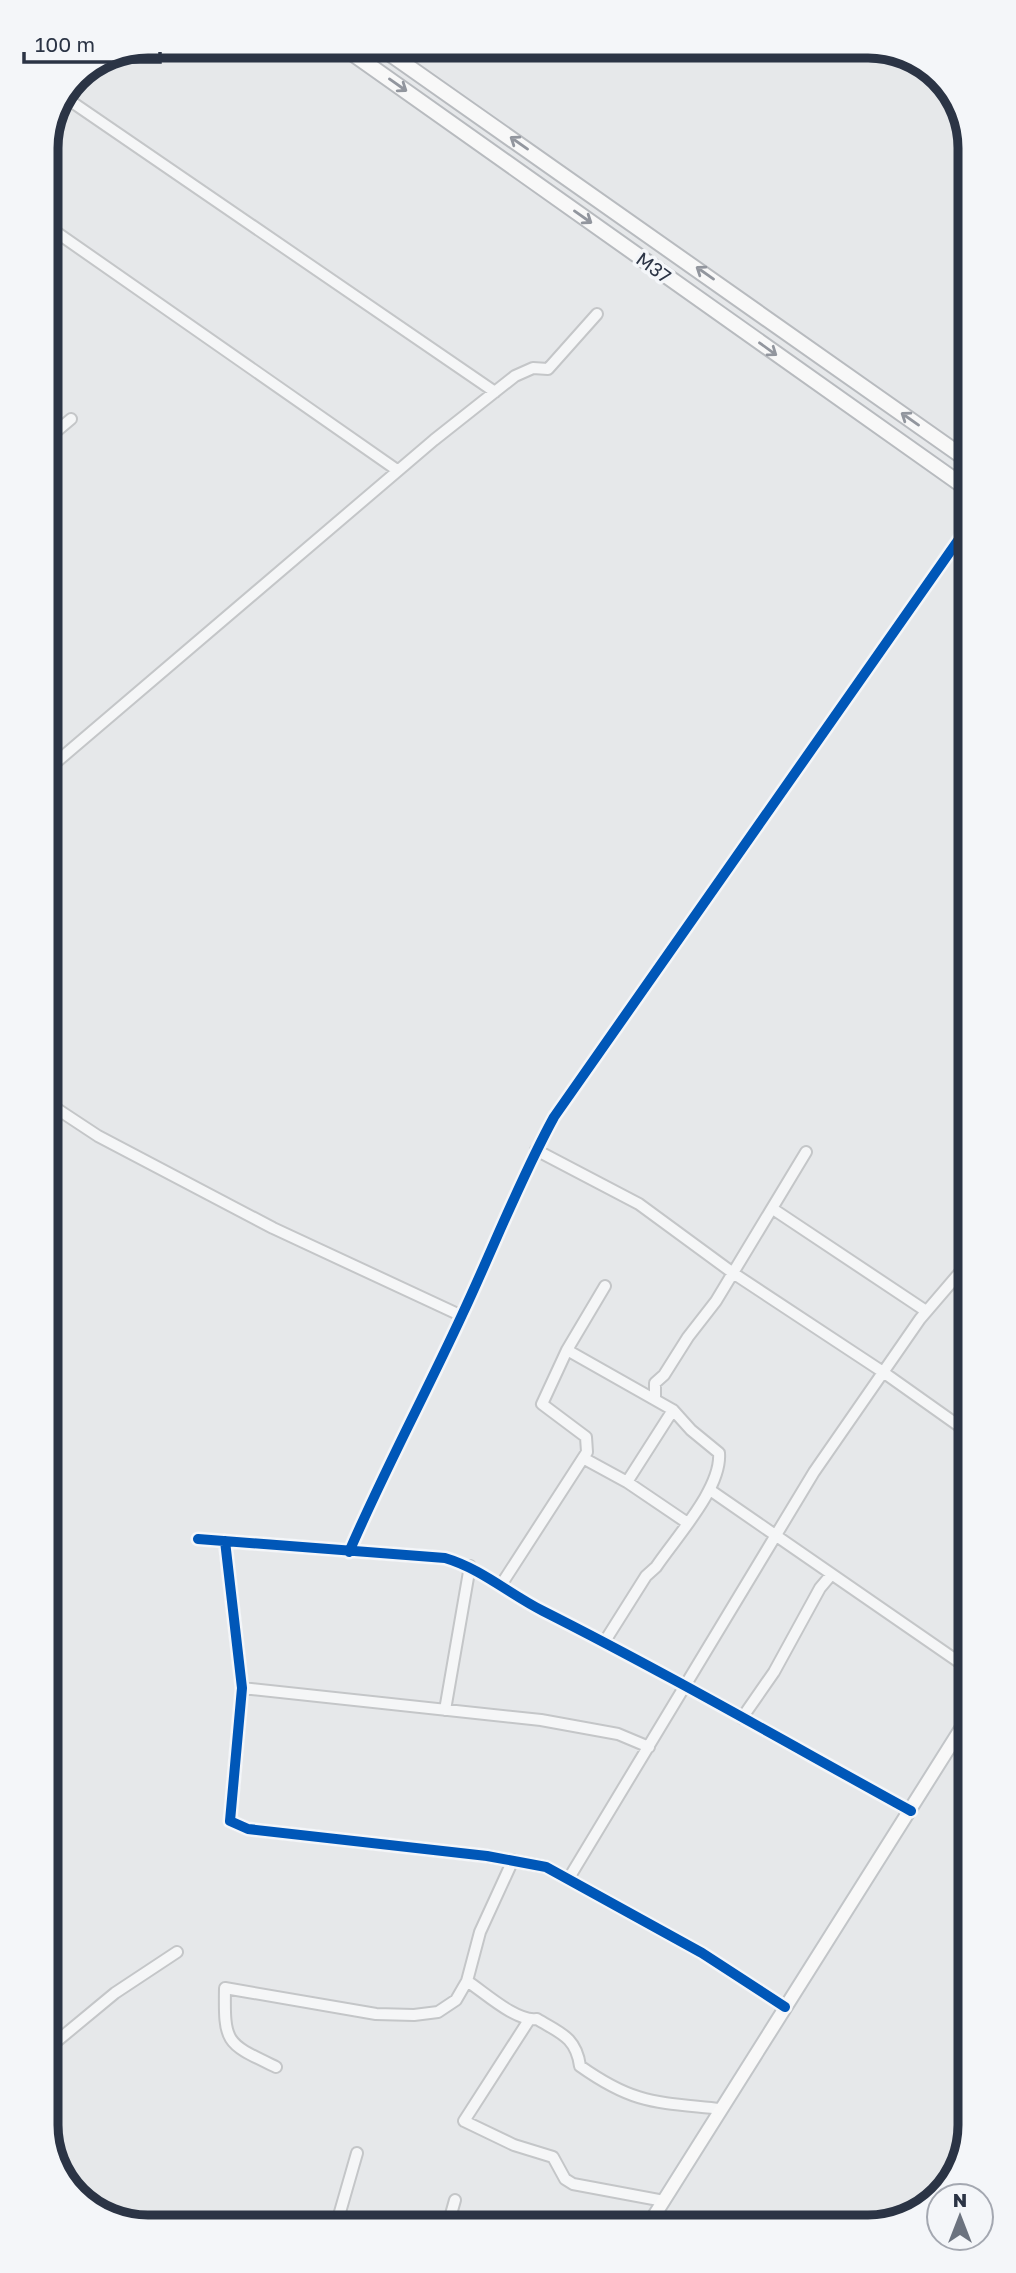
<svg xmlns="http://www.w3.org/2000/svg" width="1016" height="2273" font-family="'Golos Text',sans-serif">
  <rect width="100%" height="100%" fill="#e6e8ea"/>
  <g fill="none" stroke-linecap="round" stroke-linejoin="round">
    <!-- minor casing -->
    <g stroke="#c4c6c8" stroke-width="14">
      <path id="minor" d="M66,98L495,392
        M46,225L397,470
        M46,440L71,419
        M47,770L434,440L515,376L533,368L548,369L597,314
        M48,1103L98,1136L273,1228L462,1316
        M536,1150L639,1204L733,1273L883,1372L969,1433
        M773,1209L926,1311
        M567,1350L673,1410L691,1430L719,1453C722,1488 676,1537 656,1567L646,1576L605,1641
        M655,1398V1383L664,1375L688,1337L716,1301L806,1152
        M583,1458L627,1482L686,1522
        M627,1482L673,1410
        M710,1490L969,1669
        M198,1539L445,1558C482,1569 509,1594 543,1611C668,1674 789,1744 911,1811
        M225,1541L242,1688L230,1821L248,1829L487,1856L546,1867L702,1953L785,2007
        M349,1552C384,1471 425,1395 462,1315C493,1249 519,1181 554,1117L966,529
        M501,1585L587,1452L586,1437L542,1404L567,1350L605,1286
        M242,1688L541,1720L618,1734L649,1747
        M445,1710L470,1566
        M742,1718L774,1672L820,1588L831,1575
        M513,1860L480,1932L467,1981C484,1992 516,2022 537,2019C560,2033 576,2037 580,2066C635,2105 657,2102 721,2109
        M569,1878L814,1472L920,1319L968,1263
        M529,2020L464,2121L514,2145L553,2157L565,2179L573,2184L664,2201
        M51,2046L115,1993L177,1952
        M276,2067C226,2043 224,2044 225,1988L376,2014L414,2015L438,2012L456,2000L467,1981
        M448,2225L455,2200
        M264,2226V2225
        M336,2226L357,2153"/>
    </g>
    <!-- major casing -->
    <g stroke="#c2c5c8" stroke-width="16">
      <path id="major" d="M649,2224L969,1716"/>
    </g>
    <!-- highway casing -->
    <g stroke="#b8bbbf" stroke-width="18">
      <path id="highway" d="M342,46L966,488
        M379,46L966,459"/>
    </g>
    <!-- minor -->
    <use href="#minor" stroke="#f5f6f7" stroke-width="10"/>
    <!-- major -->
    <use href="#major" stroke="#f8f8f8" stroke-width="12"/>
    <!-- highway -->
    <use href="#highway" stroke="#f8f8f8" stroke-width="14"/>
    <!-- cycleway casing -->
    <g stroke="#f4f6f9" stroke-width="15">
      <path id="cycleway" d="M198,1539L445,1558C482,1569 509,1594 543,1611C668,1674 789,1744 911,1811
        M225,1541L242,1688L230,1821L248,1829L487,1856L546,1867L702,1953L785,2007
        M349,1552C384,1471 425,1395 462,1315C493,1249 519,1181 554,1117L966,529"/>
    </g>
    <!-- cycleway -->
    <use href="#cycleway" stroke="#0057b8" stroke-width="10"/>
  </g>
  <!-- one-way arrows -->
  <defs><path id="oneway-shaft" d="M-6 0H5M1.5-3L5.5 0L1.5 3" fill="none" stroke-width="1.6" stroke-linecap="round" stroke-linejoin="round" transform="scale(1.75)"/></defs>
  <g stroke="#92969e">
    <use href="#oneway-shaft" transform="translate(398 85) rotate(35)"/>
    <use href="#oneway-shaft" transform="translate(519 143) rotate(-145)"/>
    <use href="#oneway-shaft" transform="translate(583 217) rotate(35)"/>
    <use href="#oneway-shaft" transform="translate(705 273) rotate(-145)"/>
    <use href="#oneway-shaft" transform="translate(768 349) rotate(36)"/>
    <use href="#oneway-shaft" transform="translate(910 419) rotate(-145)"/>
  </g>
  <g text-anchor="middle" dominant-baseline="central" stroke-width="7" stroke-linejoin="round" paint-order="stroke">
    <!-- street labels -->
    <g font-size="19" fill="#2b3445" stroke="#f4f6f9">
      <text transform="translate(654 267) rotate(36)">M37</text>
    </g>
  </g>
  <!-- crop -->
  <path d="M0 0H1016V2273H0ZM148 58H868A90 90 0 0 1 958 148V2125A90 90 0 0 1 868 2215H148A90 90 0 0 1 58 2125V148A90 90 0 0 1 148 58Z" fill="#f4f6f9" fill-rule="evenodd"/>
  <path fill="none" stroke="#2b3445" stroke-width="9" d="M148 58H868A90 90 0 0 1 958 148V2125A90 90 0 0 1 868 2215H148A90 90 0 0 1 58 2125V148A90 90 0 0 1 148 58Z"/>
  <!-- north arrow -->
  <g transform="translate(960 2217)"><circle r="33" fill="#f4f6f9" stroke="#a4a8b1" stroke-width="2"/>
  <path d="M0-5L12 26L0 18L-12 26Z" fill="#6c737f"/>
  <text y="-10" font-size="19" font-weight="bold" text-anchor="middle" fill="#2b3445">N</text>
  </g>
  <!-- scale -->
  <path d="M24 52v10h136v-10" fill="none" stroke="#2b3445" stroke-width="3.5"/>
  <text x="35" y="52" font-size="21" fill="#2b3445" stroke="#f4f6f9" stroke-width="5" paint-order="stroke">100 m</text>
</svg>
